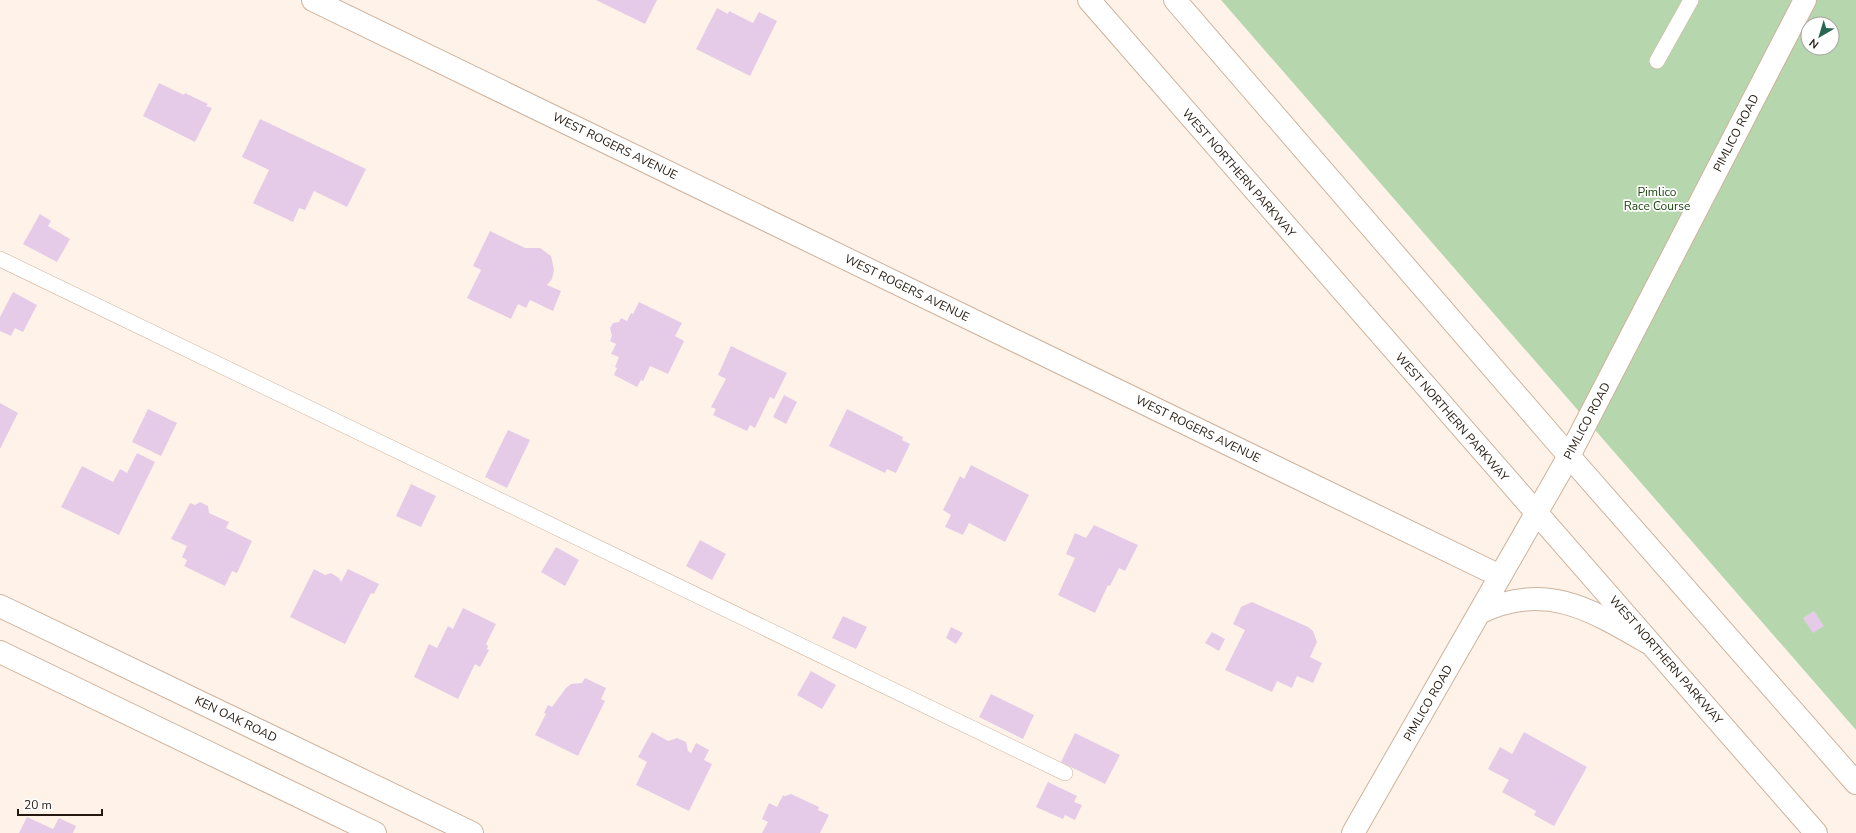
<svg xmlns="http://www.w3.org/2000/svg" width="1856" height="833" font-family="'Nunito Sans',sans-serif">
  <rect width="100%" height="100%" fill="#fff3e9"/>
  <!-- green -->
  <path fill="#b6d7ae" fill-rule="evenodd" d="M1221,0H1856V730ZM1808,24H1832V48H1808Z"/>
  <!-- building -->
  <path fill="#e5cbe7" d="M596,0H657L645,24Z
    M717,8L728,14L729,11L753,23L759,12L777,21L750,76L696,49Z
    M159,83L184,95L185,93L208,104L206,106L212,108L195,142L143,116Z
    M260,119L366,169L347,207L314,191L305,210L299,208L293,222L253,203L269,170L242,157Z
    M40,214L51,221L48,226L70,239L57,262L23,244Z
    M490,231L525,248H540L551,256L554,270L552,279L547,285L561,291L553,311L530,300L526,308L518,304L511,319L467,298L481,270L473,266Z
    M13,292L37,305L23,332L15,328L11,336L0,331V317Z
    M639,302L682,323L675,336L684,341L668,374L650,366L643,381L641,380L637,387L614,375L617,368L615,367L619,357L611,354L616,344L610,341L612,336L610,328L613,323L619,322L621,318L627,321L631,313L633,314Z
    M731,346L787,373L774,399L770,397L755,428L750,425L747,431L713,415L716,409L711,407L726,379L718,375Z
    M784,395L797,402L786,424L773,417Z
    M0,403L18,413L0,449Z
    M148,409L177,423L161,456L132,442Z
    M847,409L903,437L902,440L910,444L896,473L887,469L885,473L829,446Z
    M508,430L530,440L507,488L485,477Z
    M137,453L155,462L119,535L61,507L82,466L113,482L120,469L127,473Z
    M971,465L1029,495L1005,542L969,523L963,535L945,527L951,515L943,510L960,476L964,479Z
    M411,484L436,496L421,527L396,516Z
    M200,502L208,506L209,513L229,522L226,528L252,541L237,573L232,571L225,586L184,566L187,560L182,557L187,546L171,539L190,503L195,505Z
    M1094,525L1138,545L1125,571L1119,568L1110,586L1108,585L1095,613L1058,595L1075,558L1066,554L1075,533L1086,538Z
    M700,540L726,554L712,580L686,566Z
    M556,547L579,560L565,586L541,572Z
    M314,569L325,575L331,573L339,578L341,582L348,569L379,584L374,594L371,593L345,644L290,617Z
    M1252,602L1308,627L1313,631L1317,642L1310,657L1322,663L1313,683L1297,676L1292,688L1277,681L1272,692L1225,670L1245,630L1233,624L1241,607Z
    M463,608L496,624L486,644L488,646L487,649L489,650L480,667L475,664L458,699L414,677L429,644L437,648L448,626L453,629Z
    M1814,611L1824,626L1813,633L1803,618Z
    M843,616L867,627L856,649L832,638Z
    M951,627L963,633L956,644L946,638Z
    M1212,632L1225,639L1219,651L1205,643Z
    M811,671L836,685L822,709L797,695Z
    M585,678L606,688L601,699L605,701L578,756L535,735L546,714L544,713L548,705L552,707L566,688L571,684L582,683Z
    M991,694L1034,715L1023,739L979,717Z
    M652,732L668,741L677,738L686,742L688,751L691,753L696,743L709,750L704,760L712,764L689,811L636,785L647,762L638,757Z
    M1524,732L1587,767L1554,826L1534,815L1536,811L1502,792L1509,780L1488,769L1500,747L1512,754Z
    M1075,733L1120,755L1105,784L1061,762Z
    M1048,782L1077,796L1074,802L1082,805L1075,820L1065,815L1063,819L1036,807Z
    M791,794L819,807L818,810L829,815L820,833H762L768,822L762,819L769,803L777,807L783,795L785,796Z
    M27,817L53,829L59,818L76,826L73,833H19Z"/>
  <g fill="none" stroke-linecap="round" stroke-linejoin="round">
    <!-- lane casing -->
    <g stroke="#ceb29b" stroke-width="16">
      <path id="lane" d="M1657,61L1691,0
        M0,259L1065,773"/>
    </g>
    <!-- street casing -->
    <g stroke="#ceb29b" stroke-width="24">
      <path id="street" d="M313,0L1500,576
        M1569,456L1805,0"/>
    </g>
    <!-- secondary casing -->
    <g stroke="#ceb29b" stroke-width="24">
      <path id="secondary" d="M0,606L472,833
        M1479,613C1544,581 1590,609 1647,642
        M0,652L375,833
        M1353,833L1569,456"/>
    </g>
    <!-- primary casing -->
    <g stroke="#ceb29b" stroke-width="24">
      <path id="primary" d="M1089,0L1816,833
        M1175,0L1569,456L1856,783"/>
    </g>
    <!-- lane -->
    <use href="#lane" stroke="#fff" stroke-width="15"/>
    <!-- street -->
    <use href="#street" stroke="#fff" stroke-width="22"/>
    <!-- secondary -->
    <use href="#secondary" stroke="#fff" stroke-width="22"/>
    <!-- primary -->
    <use href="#primary" stroke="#fff" stroke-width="22"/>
  </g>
  <g text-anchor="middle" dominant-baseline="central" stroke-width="3.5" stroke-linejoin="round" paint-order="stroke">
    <!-- street labels -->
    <g font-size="12" fill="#231910" stroke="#fff">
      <text transform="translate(1736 133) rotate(-63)">PIMLICO ROAD</text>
      <text transform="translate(615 146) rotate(26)">WEST ROGERS AVENUE</text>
      <text transform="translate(1239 173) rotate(49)">WEST NORTHERN PARKWAY</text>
      <text transform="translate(907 288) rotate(26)">WEST ROGERS AVENUE</text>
      <text transform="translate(1452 417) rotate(49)">WEST NORTHERN PARKWAY</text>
      <text transform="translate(1587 421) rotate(-62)">PIMLICO ROAD</text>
      <text transform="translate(1198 429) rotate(26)">WEST ROGERS AVENUE</text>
      <text transform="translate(1666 660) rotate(49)">WEST NORTHERN PARKWAY</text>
      <text transform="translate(1428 703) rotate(-60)">PIMLICO ROAD</text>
      <text transform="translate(236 719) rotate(26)">KEN OAK ROAD</text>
    </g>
    <!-- park labels -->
    <g font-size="12" fill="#19460b" stroke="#fff">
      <text x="1657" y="192">Pimlico<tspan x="1657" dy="14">Race Course</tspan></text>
    </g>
  </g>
  <!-- north arrow -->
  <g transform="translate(1820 36) rotate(218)"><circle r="19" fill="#ffffff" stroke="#a7a39f"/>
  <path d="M0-3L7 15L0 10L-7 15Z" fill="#296550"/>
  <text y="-6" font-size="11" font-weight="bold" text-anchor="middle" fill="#231910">N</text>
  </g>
  <!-- scale -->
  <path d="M18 809v6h84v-6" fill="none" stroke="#231910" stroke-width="2"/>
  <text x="24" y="809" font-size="12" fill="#231910" stroke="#ffffff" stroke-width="3" paint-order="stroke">20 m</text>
</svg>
